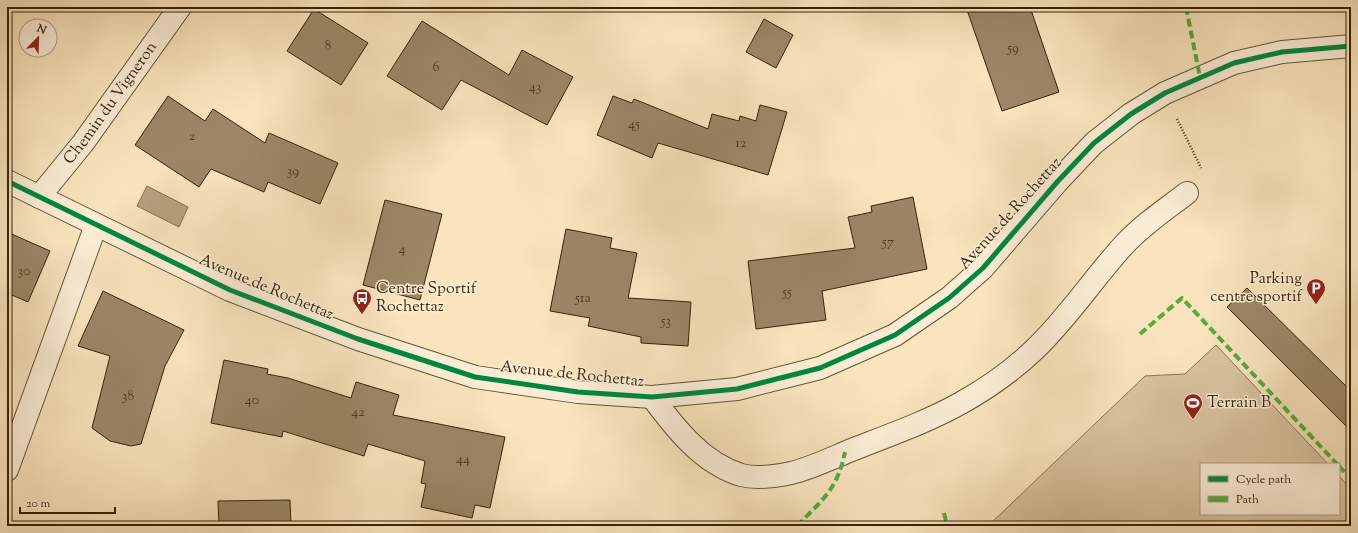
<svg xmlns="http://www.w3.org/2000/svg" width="1358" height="533" font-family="'Sorts Mill Goudy',serif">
  <rect width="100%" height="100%" fill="#f9e4be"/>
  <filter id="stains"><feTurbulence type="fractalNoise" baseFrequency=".005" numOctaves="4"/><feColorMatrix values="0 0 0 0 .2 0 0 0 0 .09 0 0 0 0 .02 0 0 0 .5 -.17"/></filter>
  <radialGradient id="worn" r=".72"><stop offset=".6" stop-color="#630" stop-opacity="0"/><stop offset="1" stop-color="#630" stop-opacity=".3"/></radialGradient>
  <!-- green -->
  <path fill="#d8c39f" stroke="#877352" d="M1216,345L1328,464H1201V514H1339V476L1351,489V526H988L1145,376L1185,374Z"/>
  <!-- water -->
  <path fill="#b7a27f" stroke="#836f4f" d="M147,186L188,207L179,227L137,206Z"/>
  <!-- building -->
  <path fill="#9b8766" stroke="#362306" d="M966,7H1030L1059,92L1002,111Z
    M314,9L368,43L341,85L287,51Z
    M764,19L793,35L776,68L746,52Z
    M422,21L509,75L522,50L573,77L547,125L461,80L442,110L387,76Z
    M168,96L205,121L213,109L265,143L269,133L338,163L320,204L268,182L264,192L211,169L199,187L135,145Z
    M613,96L632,103L634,99L708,129L712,114L739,121L740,116L756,121L760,105L787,112L768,175L658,143L652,158L597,135Z
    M913,197L927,269L822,291L826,320L756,329L748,261L855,248L848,217L872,212L871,206Z
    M385,200L442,214L420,300L363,285Z
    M566,229L612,238L610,248L637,253L628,298L691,302L688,346L641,343V337L588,326L590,318L550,311Z
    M7,232L50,251L28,302L7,293Z
    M1247,288L1351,391V431L1227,307Z
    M103,291L184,330L165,366L141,444L131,446L110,441L92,428L110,356L78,346Z
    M224,360L268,369L267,374L288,378L351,398L356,382L399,395L393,415L505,437L490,508L475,505L472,518L421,507L426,484L421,483L425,461L368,444L364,456L283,431L282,437L211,423Z
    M290,500L291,526H219L218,501Z"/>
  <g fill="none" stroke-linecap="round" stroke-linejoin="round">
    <!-- minor casing -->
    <g stroke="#675334" stroke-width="24">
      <g id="minor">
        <path d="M7,181L230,290L358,339L475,377L578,392L652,397L737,389L820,368L895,335L949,298L983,268L1058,181L1094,143L1131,114L1165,93L1234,63L1282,52L1351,46"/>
        <path id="s1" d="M39,197L83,143L180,7"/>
        <path d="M652,397C675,428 702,463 741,475C756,479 777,476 791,473C812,468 834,457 854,449C890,435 927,422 961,403C986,389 1013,370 1034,350C1067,319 1092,280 1123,246C1142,225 1165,210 1187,193"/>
        <path d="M7,470L96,225"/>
      </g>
    </g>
    <!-- path -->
    <path stroke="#362306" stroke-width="2.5" stroke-dasharray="1 2" stroke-linecap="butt" d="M1177,119L1201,168"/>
    <!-- minor -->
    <use href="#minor" stroke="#fbedd5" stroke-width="22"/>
    <!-- quiet -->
    <path stroke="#55aa40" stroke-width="4" stroke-dasharray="8 4" stroke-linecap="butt" d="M1186,7L1200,77
      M1140,334L1182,298L1337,464
      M1339,466L1351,479
      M944,513L946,521L951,526
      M797,526C823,499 837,490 845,452"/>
    <!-- cycleway casing -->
    <g stroke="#fbedd5" stroke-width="8">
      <path id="cycleway" d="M7,181L230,290L358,339L475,377L578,392L652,397L737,389L820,368L895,335L949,298L983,268L1058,181L1094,143L1131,114L1165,93L1234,63L1282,52L1351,46"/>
    </g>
    <!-- cycleway -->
    <use href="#cycleway" stroke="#00873e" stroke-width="5"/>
  </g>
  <!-- icons -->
  <defs>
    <g id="parking-pin" transform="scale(1)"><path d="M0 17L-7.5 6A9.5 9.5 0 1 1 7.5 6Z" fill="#8f2418" stroke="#fbedd5"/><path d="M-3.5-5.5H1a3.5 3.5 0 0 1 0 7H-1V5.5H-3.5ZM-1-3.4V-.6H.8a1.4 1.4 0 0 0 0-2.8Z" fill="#fff"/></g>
    <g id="bus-pin" transform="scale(1)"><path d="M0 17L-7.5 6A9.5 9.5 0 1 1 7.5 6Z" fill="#8f2418" stroke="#fbedd5"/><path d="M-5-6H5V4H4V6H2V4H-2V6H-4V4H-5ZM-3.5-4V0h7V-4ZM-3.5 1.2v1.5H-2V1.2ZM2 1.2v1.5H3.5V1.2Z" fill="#fff"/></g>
    <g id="stadium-pin" transform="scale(1)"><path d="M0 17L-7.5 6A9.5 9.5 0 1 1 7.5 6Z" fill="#8f2418" stroke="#fbedd5"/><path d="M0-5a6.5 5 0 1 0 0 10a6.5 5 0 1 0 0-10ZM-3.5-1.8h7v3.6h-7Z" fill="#fff"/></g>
  </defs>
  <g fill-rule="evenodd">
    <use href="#parking-pin" x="1316" y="288"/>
    <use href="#bus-pin" x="362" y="298"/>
    <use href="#stadium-pin" x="1193" y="403"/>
  </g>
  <g text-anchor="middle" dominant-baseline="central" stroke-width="3" stroke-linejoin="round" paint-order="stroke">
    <!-- number labels -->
    <g font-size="14" fill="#4f3c1e">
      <text x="328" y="47">8</text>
      <text x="1013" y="49">59</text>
      <text x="436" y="68">6</text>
      <text x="535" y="88">43</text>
      <text x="634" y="125">45</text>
      <text x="192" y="137">2</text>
      <text x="741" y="144">12</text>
      <text x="293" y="172">39</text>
      <text x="888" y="243">57</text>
      <text x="402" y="250">4</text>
      <text x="24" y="272">30</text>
      <text x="787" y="293">55</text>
      <text x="583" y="299">51a</text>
      <text x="666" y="322">53</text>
      <text x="128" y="397">38</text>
      <text x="252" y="401">40</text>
      <text x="358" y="413">42</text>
      <text x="463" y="460">44</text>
    </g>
    <!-- street labels -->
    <g font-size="16" fill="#362306" stroke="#fbedd5">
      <text stroke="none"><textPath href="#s1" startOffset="118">Chemin du Vigneron</textPath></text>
      <text transform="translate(1011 214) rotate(-48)">Avenue de Rochettaz</text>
      <text transform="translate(266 288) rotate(23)">Avenue de Rochettaz</text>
      <text transform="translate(572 375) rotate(6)">Avenue de Rochettaz</text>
    </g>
    <!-- poi labels -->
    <g font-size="16" fill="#362306" stroke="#fbedd5" text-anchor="start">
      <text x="1302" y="279" text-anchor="end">Parking<tspan x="1302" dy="18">centre sportif</tspan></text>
      <text x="376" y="289">Centre Sportif<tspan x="376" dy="18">Rochettaz</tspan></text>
      <text x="1207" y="403">Terrain B</text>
    </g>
  </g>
  <!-- margin -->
  <rect width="1358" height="533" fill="none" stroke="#f9e4be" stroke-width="24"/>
  <rect x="8" y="8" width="1342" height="517" fill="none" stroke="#362306" stroke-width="2"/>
  <rect x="12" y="12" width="1334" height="509" fill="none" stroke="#362306"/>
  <!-- legend -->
  <rect x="1200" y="463" width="140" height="52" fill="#fbedd5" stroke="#ac9c82"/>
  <rect x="1208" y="476" width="20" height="6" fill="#00873e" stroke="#ac9c82"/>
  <text x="1236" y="483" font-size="12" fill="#362306">Cycle path</text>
  <rect x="1208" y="496" width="20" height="6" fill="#55aa40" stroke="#ac9c82"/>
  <text x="1236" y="503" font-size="12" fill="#362306">Path</text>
  <!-- north arrow -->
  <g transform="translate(38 38) rotate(23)"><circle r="19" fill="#fbedd5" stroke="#ac9c82"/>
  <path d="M0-3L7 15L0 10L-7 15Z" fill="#8f2418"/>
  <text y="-6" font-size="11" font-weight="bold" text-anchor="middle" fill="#362306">N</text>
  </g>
  <!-- scale -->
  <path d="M20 507v6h95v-6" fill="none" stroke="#362306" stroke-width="2"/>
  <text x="26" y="507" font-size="12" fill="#362306" stroke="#fbedd5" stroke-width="3" paint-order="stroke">20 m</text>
  <rect width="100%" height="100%" filter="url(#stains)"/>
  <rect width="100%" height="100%" fill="url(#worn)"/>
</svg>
